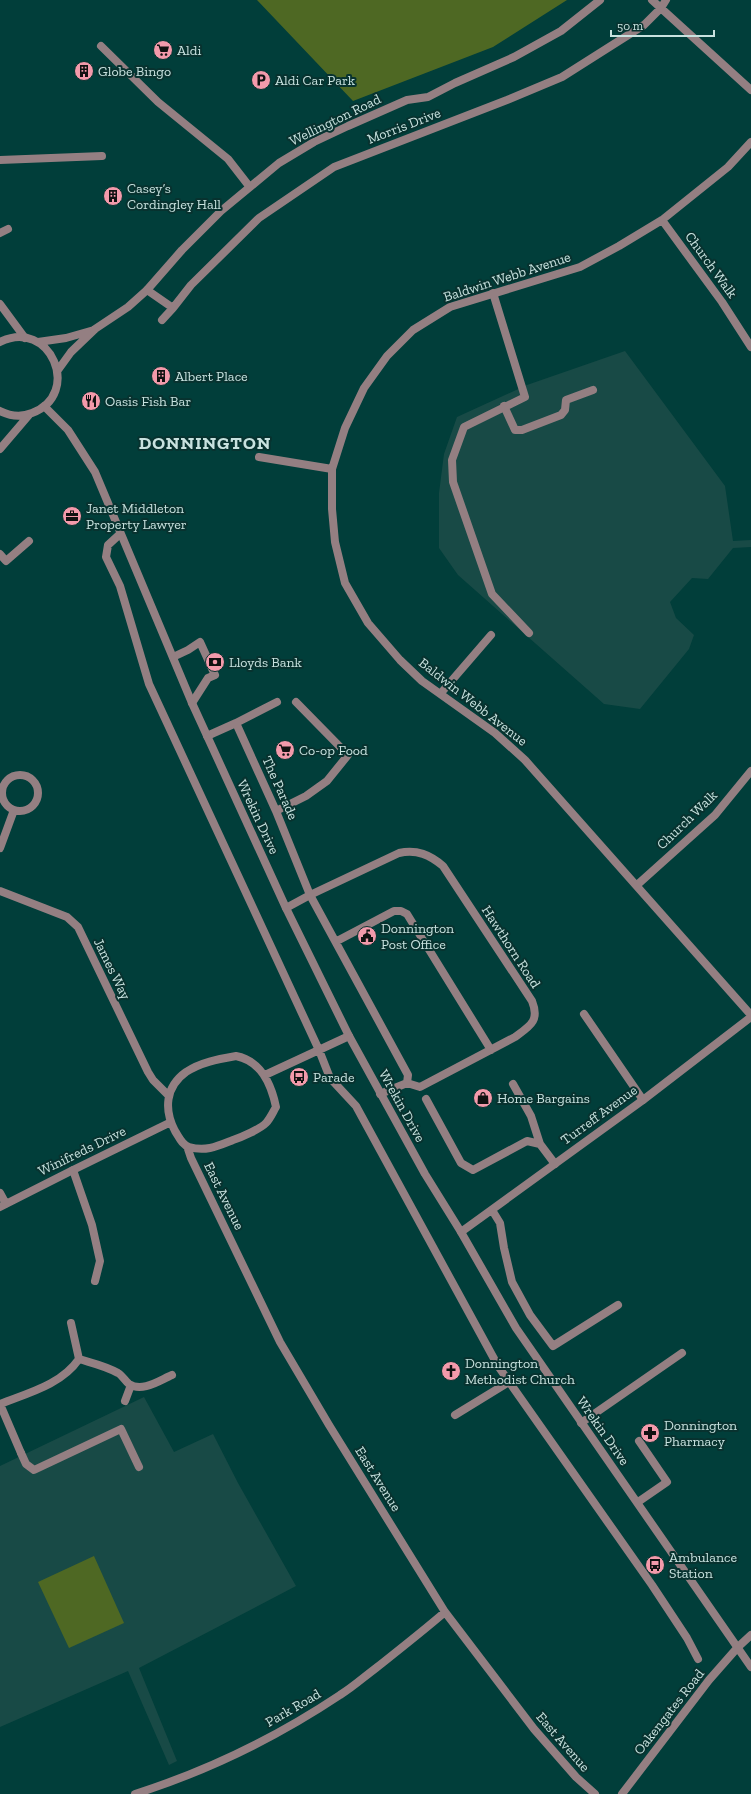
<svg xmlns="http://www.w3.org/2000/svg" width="751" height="1794" font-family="'Zilla Slab',serif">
  <rect width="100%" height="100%" fill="#013e3a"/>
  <!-- built -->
  <path fill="#184a46" d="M625,351L725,486L733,541L751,540V547L733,548L708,579L692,578L670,602L676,618L694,635L689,649L640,709L604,704L458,575L439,548V493L444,454L457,417L527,385Z
    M144,1397L174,1452L213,1434L238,1483L296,1586L139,1668L177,1761L169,1765L128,1671L0,1727V1466Z"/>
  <!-- green -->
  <path fill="#4e6823" d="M257,0H567L493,47L353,101Z
    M94,1556L124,1623L69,1648L38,1582Z"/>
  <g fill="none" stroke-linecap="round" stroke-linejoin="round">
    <!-- service -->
    <path stroke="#947f82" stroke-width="8" d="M101,46L158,102L228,159L249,186
      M0,233L8,229
      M493,293L525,397L464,427L452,460L453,482L492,594L529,633
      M0,304L25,338
      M504,406L515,430H522L561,415L565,410L566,400L593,390
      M0,554L6,561L29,541
      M173,657L188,650L200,642L215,675L208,678L192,703
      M441,693L491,635
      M236,723L277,702
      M207,736L236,723L276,811L310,895
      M276,811L306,796L327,781L348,755L296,702
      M584,1014L643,1100
      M513,1084L531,1116L540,1144
      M426,1099L461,1163L473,1170L527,1141L540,1144L555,1164
      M73,1170L92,1225L100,1261L95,1281
      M455,1415L509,1382
      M581,1423L682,1353
      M21,1453L26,1464L34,1470L121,1429L139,1467
      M638,1502L667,1482L639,1441"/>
    <!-- minor -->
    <path stroke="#947f82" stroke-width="8" d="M652,0L751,90
      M751,142L728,167L662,220L619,246L580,267L450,307L413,330L387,356L364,388L345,428L332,469V509L335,542L345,583L368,623L400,660L422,681L495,733L525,760L751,1015
      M0,160L102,156
      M662,220L722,302L751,347
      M147,290L173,308L191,285L259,218L334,167L507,100L562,77L644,25L661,8L666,0
      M162,320L173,308
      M259,457L332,469
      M120,534L108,545L106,557L120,586L149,684L319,1050L330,1078L356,1106L498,1366L652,1585L687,1638L698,1659
      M2 793a18 18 0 1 1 36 0a18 18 0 1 1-36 0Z
      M0,848L14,810
      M637,885L715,815L751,771
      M0,891L67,917L78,927L148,1072L153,1080L169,1096
      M310,895L399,853C417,849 430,855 443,866L532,1001C540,1021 530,1026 515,1037L420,1087L407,1083L380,1094
      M286,908L310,895L408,1075L407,1083
      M337,941L394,911H401L407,914L491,1050
      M236,1056C261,1061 271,1083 276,1107C273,1112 270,1119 266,1123C260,1129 242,1137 233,1140C218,1146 206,1152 189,1147C182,1145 179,1137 175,1131C164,1110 165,1087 186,1072C201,1062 219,1059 236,1056Z
      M265,1075L349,1036
      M187,1146L191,1158L280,1342L329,1425L445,1612L534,1729L576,1777L595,1794
      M0,1193L6,1204
      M0,1207L73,1170L171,1122
      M492,1210L500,1223L504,1248L512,1282L530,1315L553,1346L618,1305
      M461,1232L643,1100L751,1017
      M79,1359C92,1363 106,1366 118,1373C122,1375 125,1381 129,1384C142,1393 160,1380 172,1375
      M125,1401L131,1385
      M0,1404C28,1393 61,1385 79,1359L71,1323
      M0,1404L21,1453
      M738,1647L751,1635
      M135,1794C207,1771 277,1737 340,1695C353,1687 364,1677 376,1668C400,1649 423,1631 445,1612"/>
    <!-- tertiary -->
    <path stroke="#947f82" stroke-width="8" d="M0,342C50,317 83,394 32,413C22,417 10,416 0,411
      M38,342L66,338L94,330
      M58,370L71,352L95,329L128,307L147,290L182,250L221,211L279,163L314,142L348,126L407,100L428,97L455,83L514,57L561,31L600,0
      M44,406L68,430L95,472L192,703L286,908L349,1036L425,1174L461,1232L516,1328L751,1667
      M0,449L29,415
      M622,1794L709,1680L738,1647"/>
  </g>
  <!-- icons -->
  <defs>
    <g id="supermarket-disc" transform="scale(1)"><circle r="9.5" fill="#f39aab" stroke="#08322f"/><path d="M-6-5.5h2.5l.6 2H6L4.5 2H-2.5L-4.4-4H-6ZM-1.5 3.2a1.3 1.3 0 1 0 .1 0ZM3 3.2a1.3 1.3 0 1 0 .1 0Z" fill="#111"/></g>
    <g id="building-disc" transform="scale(1)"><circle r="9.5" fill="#f39aab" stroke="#08322f"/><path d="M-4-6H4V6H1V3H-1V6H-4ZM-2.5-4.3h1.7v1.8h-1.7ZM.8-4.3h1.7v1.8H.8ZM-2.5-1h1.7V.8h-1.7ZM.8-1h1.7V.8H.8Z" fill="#111"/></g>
    <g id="parking-disc" transform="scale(1)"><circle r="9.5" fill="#f39aab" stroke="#08322f"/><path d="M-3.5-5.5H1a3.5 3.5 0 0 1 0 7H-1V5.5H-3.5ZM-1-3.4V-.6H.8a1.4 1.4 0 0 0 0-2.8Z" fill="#111"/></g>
    <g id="restaurant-disc" transform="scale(1)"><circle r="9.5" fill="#f39aab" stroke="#08322f"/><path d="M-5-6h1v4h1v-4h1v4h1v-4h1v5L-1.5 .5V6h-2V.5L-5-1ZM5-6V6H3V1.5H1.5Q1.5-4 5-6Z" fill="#111"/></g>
    <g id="office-disc" transform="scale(1)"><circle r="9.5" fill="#f39aab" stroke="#08322f"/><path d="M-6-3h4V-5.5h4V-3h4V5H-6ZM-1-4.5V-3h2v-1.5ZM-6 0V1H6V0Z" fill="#111"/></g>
    <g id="bank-disc" transform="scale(1)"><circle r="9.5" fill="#f39aab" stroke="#08322f"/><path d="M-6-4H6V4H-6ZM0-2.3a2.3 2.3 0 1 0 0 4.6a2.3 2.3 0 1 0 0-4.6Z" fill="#111"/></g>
    <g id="civic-disc" transform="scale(1)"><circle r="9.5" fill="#f39aab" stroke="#08322f"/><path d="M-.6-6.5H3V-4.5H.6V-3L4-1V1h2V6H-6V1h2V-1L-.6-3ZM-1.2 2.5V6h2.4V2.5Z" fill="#111"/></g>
    <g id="bus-disc" transform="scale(1)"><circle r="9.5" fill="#f39aab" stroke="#08322f"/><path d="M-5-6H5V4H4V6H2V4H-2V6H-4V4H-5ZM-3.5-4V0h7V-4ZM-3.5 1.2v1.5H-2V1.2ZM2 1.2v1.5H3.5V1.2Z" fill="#111"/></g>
    <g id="shop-disc" transform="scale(1)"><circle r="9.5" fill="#f39aab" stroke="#08322f"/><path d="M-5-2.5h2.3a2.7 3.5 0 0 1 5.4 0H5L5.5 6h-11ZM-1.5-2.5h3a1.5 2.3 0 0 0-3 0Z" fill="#111"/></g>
    <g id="church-disc" transform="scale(1)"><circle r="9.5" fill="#f39aab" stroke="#08322f"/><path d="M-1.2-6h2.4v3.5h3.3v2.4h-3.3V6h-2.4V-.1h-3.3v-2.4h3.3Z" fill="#111"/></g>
    <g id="pharmacy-disc" transform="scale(1)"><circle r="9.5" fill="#f39aab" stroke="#08322f"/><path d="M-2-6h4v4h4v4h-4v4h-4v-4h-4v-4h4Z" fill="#111"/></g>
  </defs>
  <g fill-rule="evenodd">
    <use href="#supermarket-disc" x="163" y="50"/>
    <use href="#building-disc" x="84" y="71"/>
    <use href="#parking-disc" x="261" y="80"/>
    <use href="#building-disc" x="113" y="196"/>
    <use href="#building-disc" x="161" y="376"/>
    <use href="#restaurant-disc" x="91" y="401"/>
    <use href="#office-disc" x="72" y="516"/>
    <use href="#bank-disc" x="215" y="662"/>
    <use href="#supermarket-disc" x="285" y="750"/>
    <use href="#civic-disc" x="367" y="936"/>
    <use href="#bus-disc" x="299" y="1077"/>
    <use href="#shop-disc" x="483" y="1098"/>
    <use href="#church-disc" x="451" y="1371"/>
    <use href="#pharmacy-disc" x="650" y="1433"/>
    <use href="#bus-disc" x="655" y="1565"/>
  </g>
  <g text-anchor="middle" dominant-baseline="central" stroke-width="4" stroke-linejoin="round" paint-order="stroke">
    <!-- poi labels -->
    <g font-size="14" fill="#c8e2df" stroke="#08322f" text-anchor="start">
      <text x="177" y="50">Aldi</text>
      <text x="98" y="71">Globe Bingo</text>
      <text x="275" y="80">Aldi Car Park</text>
      <text x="127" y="188">Casey’s<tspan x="127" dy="16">Cordingley Hall</tspan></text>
      <text x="175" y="376">Albert Place</text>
      <text x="105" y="401">Oasis Fish Bar</text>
      <text x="86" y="508">Janet Middleton<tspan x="86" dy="16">Property Lawyer</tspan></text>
      <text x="229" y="662">Lloyds Bank</text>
      <text x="299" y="750">Co-op Food</text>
      <text x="381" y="928">Donnington<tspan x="381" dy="16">Post Office</tspan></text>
      <text x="313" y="1077">Parade</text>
      <text x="497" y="1098">Home Bargains</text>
      <text x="465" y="1363">Donnington<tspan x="465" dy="16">Methodist Church</tspan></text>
      <text x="664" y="1425">Donnington<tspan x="664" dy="16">Pharmacy</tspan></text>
      <text x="669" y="1557">Ambulance<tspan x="669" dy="16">Station</tspan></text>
    </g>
    <!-- street labels -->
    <g font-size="14" fill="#c8e2df" stroke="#08322f">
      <text transform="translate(335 120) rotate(-26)">Wellington Road</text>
      <text transform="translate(404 126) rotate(-21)">Morris Drive</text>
      <text transform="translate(711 265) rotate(54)">Church Walk</text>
      <text transform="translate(507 277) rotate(-18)">Baldwin Webb Avenue</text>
      <text transform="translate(473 702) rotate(38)">Baldwin Webb Avenue</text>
      <text transform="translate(280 788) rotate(66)">The Parade</text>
      <text transform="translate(258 817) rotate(65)">Wrekin Drive</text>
      <text transform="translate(687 820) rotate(-44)">Church Walk</text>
      <text transform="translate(511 947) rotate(57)">Hawthorn Road</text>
      <text transform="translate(112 969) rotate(64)">James Way</text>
      <text transform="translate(402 1106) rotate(61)">Wrekin Drive</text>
      <text transform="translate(599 1115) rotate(-36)">Turreff Avenue</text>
      <text transform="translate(82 1151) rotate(-26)">Winifreds Drive</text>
      <text transform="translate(224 1196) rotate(64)">East Avenue</text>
      <text transform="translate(603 1431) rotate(55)">Wrekin Drive</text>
      <text transform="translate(378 1479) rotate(58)">East Avenue</text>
      <text transform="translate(293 1708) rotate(-30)">Park Road</text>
      <text transform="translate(669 1712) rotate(-52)">Oakengates Road</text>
      <text transform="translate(563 1742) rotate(49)">East Avenue</text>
    </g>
    <!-- district labels -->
    <g font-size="18" font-weight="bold" letter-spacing="1" fill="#c8e2df" stroke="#08322f">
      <text x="205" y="443">DONNINGTON</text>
    </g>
  </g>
  <!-- scale -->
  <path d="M611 30v6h103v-6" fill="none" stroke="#c8e2df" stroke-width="2"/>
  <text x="617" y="30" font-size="12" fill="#c8e2df" stroke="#08322f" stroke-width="3" paint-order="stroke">50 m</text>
</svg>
